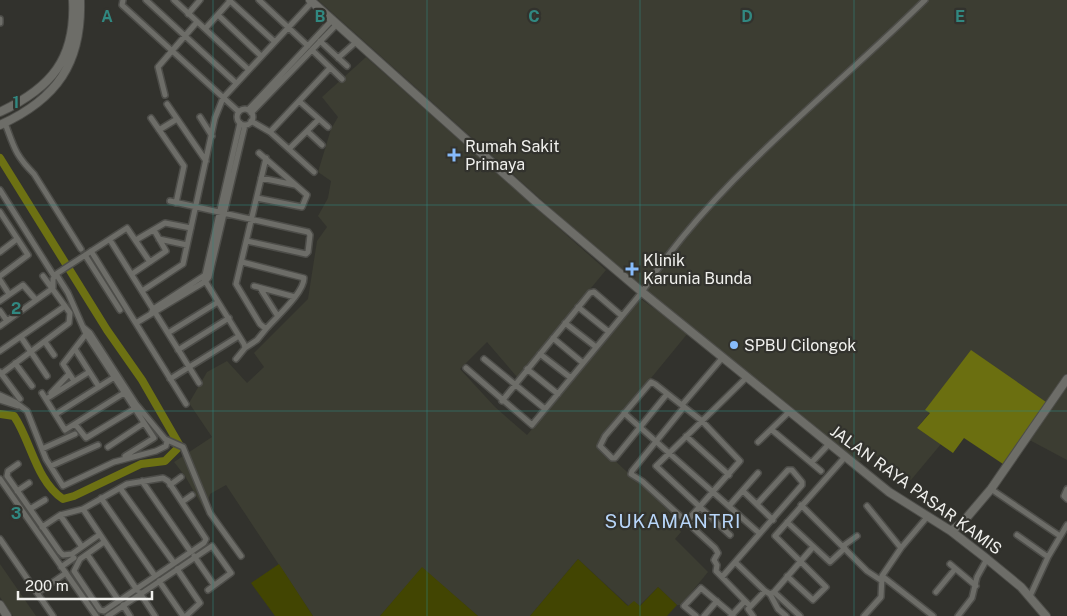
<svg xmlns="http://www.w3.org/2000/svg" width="1067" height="616" font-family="'Public Sans',sans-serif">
  <rect width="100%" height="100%" fill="#32322d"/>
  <!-- built -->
  <path fill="#3c3d32" d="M318,0H1067V460L1022,436L1046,402L925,410L930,412L917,428L941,444L911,480L873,454L858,462L612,263Z
    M366,57L606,270L517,377L487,342L460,369L495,407L527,435L641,299L688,333L597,444L667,509L681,532L675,539L708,572L681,605H677L658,587L639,606H629L578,559L530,616H478L422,568L380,616H313L226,485L210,494L205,511L185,476L174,462L212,437L189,403L207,372L227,361L247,383L264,367L254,353L308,299L317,241L327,227L318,216L328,198L331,181L318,172L331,129L338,117L322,97Z
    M0,564L36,616H13L0,597Z"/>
  <!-- green -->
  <path fill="#424502" d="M578,559L628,606L634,601L640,606L658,587L677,605L667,616H530Z
    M279,564L313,616H275L251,583Z
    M422,567L478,616H380Z"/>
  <!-- forest -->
  <path fill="#6b6f10" d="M971,350L1046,402L1003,464L964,438L953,453L917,428L930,413L925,410Z"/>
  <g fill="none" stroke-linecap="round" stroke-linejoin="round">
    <!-- river -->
    <path stroke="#6d7113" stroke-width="8" d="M0,158L107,330L142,380L180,446L165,461L141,464L74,496L63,499C36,481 31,441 14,416L0,414"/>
    <!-- street casing -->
    <g stroke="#4d4d49" stroke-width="8">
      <path id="street" d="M123,0L122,5L239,112
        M146,0L236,83
        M174,0L249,70
        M229,0L275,42
        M259,0L308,46
        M188,14L200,0
        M218,15L261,56
        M0,19V23
        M205,29L230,1
        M320,41L347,66
        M312,50L342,79
        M338,58L356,42
        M165,95L158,67L197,22
        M299,101L328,127
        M167,104L206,161
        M237 117a8 8 0 1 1 16 0a8 8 0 1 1-16 0Z
        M248,110L332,20
        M251,113L337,24
        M200,117L212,136
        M151,118L184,166L176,203
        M251,121L270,132L314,172
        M5,123C14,147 15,155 34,174L81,249
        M159,130L177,119
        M307,131L322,145
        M270,132L330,68
        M290,148L319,119
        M261,178L295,185
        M0,190L54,276
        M257,198L302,207L307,195L259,153
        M170,201L308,232L310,235L308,252L306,254L247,241
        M0,212L28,255L0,276
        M159,239L187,245
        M110,240L199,383
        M136,240L165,223L191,228
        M91,251L186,404
        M0,252L17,239
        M85,255L120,310
        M242,262L304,278C304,293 276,317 266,329L260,324L236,284L266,158
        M56,274L68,293L86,334L154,438L125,456
        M132,274L166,251L154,230
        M204,279L244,344L245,348L236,359
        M0,280L9,294
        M254,286L295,297
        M260,288L277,315
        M142,291L183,264L215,118L223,98L312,2
        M0,301L23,285L36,300
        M578,307L609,332
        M0,311L7,321
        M151,314L153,309L205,275L240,123
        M136,323L206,281L209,277L245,125
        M565,323L596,347
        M0,326L53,288V279L56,274L127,228L150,262
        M83,327L90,333L136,404L165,439L183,447L210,513L241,556
        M168,333L218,302
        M21,337L47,376
        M553,338L583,363
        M45,342L54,355
        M245,348L257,340L266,329
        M75,349L99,387
        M178,350L229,318
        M0,351L65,306
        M540,354L571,378
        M484,359L545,409
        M15,363L32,386
        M466,368L532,425L642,292C716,179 830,94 925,0
        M527,369L558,394
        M0,372L20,399
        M1,374L69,323L70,313L43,276
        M170,379L239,336
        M74,381L63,364L86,334
        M42,393L65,430L124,393
        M51,393L69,374
        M667,394L615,458H612L600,446L605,436L651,382L655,384L702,421L740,461L686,522
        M0,395L15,402L27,411L46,459L63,486L114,462L156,451L166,446L167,441
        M46,399L89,372
        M0,400L18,406
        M502,401L590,293L594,292L622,316
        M682,405L723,357
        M684,407L632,471L631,474L642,481L715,548L718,553L714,560L717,565L716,571L750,606
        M624,413L759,533
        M56,414L113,378
        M75,424L86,438L134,409
        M772,430L821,471
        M686,436L729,475
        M758,442L789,412
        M108,447L144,423
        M42,449L75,434
        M812,462L829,444
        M18,464L8,471L7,476L60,552L63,555L72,554L99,535
        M51,466L98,445
        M0,479L96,616
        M142,481L191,552
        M170,485L181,477
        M120,488L174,563
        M991,489L1060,536
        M1067,489L1064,496L1067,499
        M17,491L29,483
        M743,491L773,520
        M101,498L155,576
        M182,502L192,495
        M801,505L867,571L882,581
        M729,506L758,473
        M867,506L901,548
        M30,509L45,500
        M83,509L137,590
        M60,515L82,547
        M787,522L830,562L845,548
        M42,527L60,515L83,509L127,484L163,478L168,481L206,539L204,543L104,611L100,610L74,571L80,559L104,542
        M730,535L656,466L747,377
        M1017,535L1048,557
        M0,539L53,616
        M843,546L857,536
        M87,554L119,601
        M194,556L214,585
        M735,562L765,591L770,594L774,592L800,616
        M950,564L976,586
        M61,567L74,558
        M177,569L200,603L186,616
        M787,576L813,600L826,587L775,536L845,457
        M882,576L933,616
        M722,577L802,485V482L792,470H788L757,504
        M159,581L183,616
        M774,592L813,547
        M936,592L955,569
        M37,593L66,573
        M140,593L155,616
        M770,594L778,609L786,616
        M1030,596L1048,557L1067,525
        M123,605L130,616
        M108,616L212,546L231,573L208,590
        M696,616L684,606L701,588L733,615
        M704,616L717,601
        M731,616L745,601
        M753,616L748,609L765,591
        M864,616L881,597L882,576L901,548L928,516
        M958,616L972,598L977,577L987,559"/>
    </g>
    <!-- secondary casing -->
    <g stroke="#4d4d49" stroke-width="10">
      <path id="secondary" d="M310,0L536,202L642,292L889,492L951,531L987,559L1021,587L1046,616
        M0,112C51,88 76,59 73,0
        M0,125C57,99 82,63 80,0
        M951,531L963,522L991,489L1067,379
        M0,605L7,616"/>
    </g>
    <!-- street -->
    <use href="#street" stroke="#6d6d68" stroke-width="5"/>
    <!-- secondary -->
    <use href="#secondary" stroke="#6d6d68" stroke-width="8"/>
  </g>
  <!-- grid -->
  <path fill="none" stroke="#318881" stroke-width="1" stroke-opacity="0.55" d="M213,0V616M427,0V616M640,0V616M854,0V616M0,205H1067M0,411H1067"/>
  <!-- markers -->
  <g fill="#87bbfb" stroke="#32322d" stroke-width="2">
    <path d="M451.5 147.5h5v5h5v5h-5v5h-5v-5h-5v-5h5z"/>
    <path d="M629.5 261.5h5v5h5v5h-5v5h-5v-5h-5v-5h5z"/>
    <circle cx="734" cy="345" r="5"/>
  </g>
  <g text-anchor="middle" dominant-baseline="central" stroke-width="4.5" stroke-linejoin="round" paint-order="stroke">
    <!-- poi labels -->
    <g font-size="16" fill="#f0f0ed" stroke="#32322d" text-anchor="start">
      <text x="465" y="146">Rumah Sakit<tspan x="465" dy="18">Primaya</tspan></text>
      <text x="643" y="260">Klinik<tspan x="643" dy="18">Karunia Bunda</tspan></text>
      <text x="744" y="345">SPBU Cilongok</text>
    </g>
    <!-- street labels -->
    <g font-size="16" fill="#f0f0ed" stroke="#32322d">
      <text transform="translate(916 490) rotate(36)">JALAN RAYA PASAR KAMIS</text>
    </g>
    <!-- quarter labels -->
    <g font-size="19" letter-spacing="1" fill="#b8d6fa" stroke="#32322d">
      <text x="673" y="521">SUKAMANTRI</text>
    </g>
  </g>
  <g font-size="16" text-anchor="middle" font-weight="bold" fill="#318881" stroke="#32322d" stroke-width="4.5" stroke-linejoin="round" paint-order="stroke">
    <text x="107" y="22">A</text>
    <text x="320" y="22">B</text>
    <text x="534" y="22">C</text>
    <text x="747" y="22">D</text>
    <text x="960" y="22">E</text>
    <text x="16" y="108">1</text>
    <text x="16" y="314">2</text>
    <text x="16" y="519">3</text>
  </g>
  <!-- scale -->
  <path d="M18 591v8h134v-8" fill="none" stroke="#f0f0ed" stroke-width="2.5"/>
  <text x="25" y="591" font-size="15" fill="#f0f0ed" stroke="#32322d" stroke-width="4" paint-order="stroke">200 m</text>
</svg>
